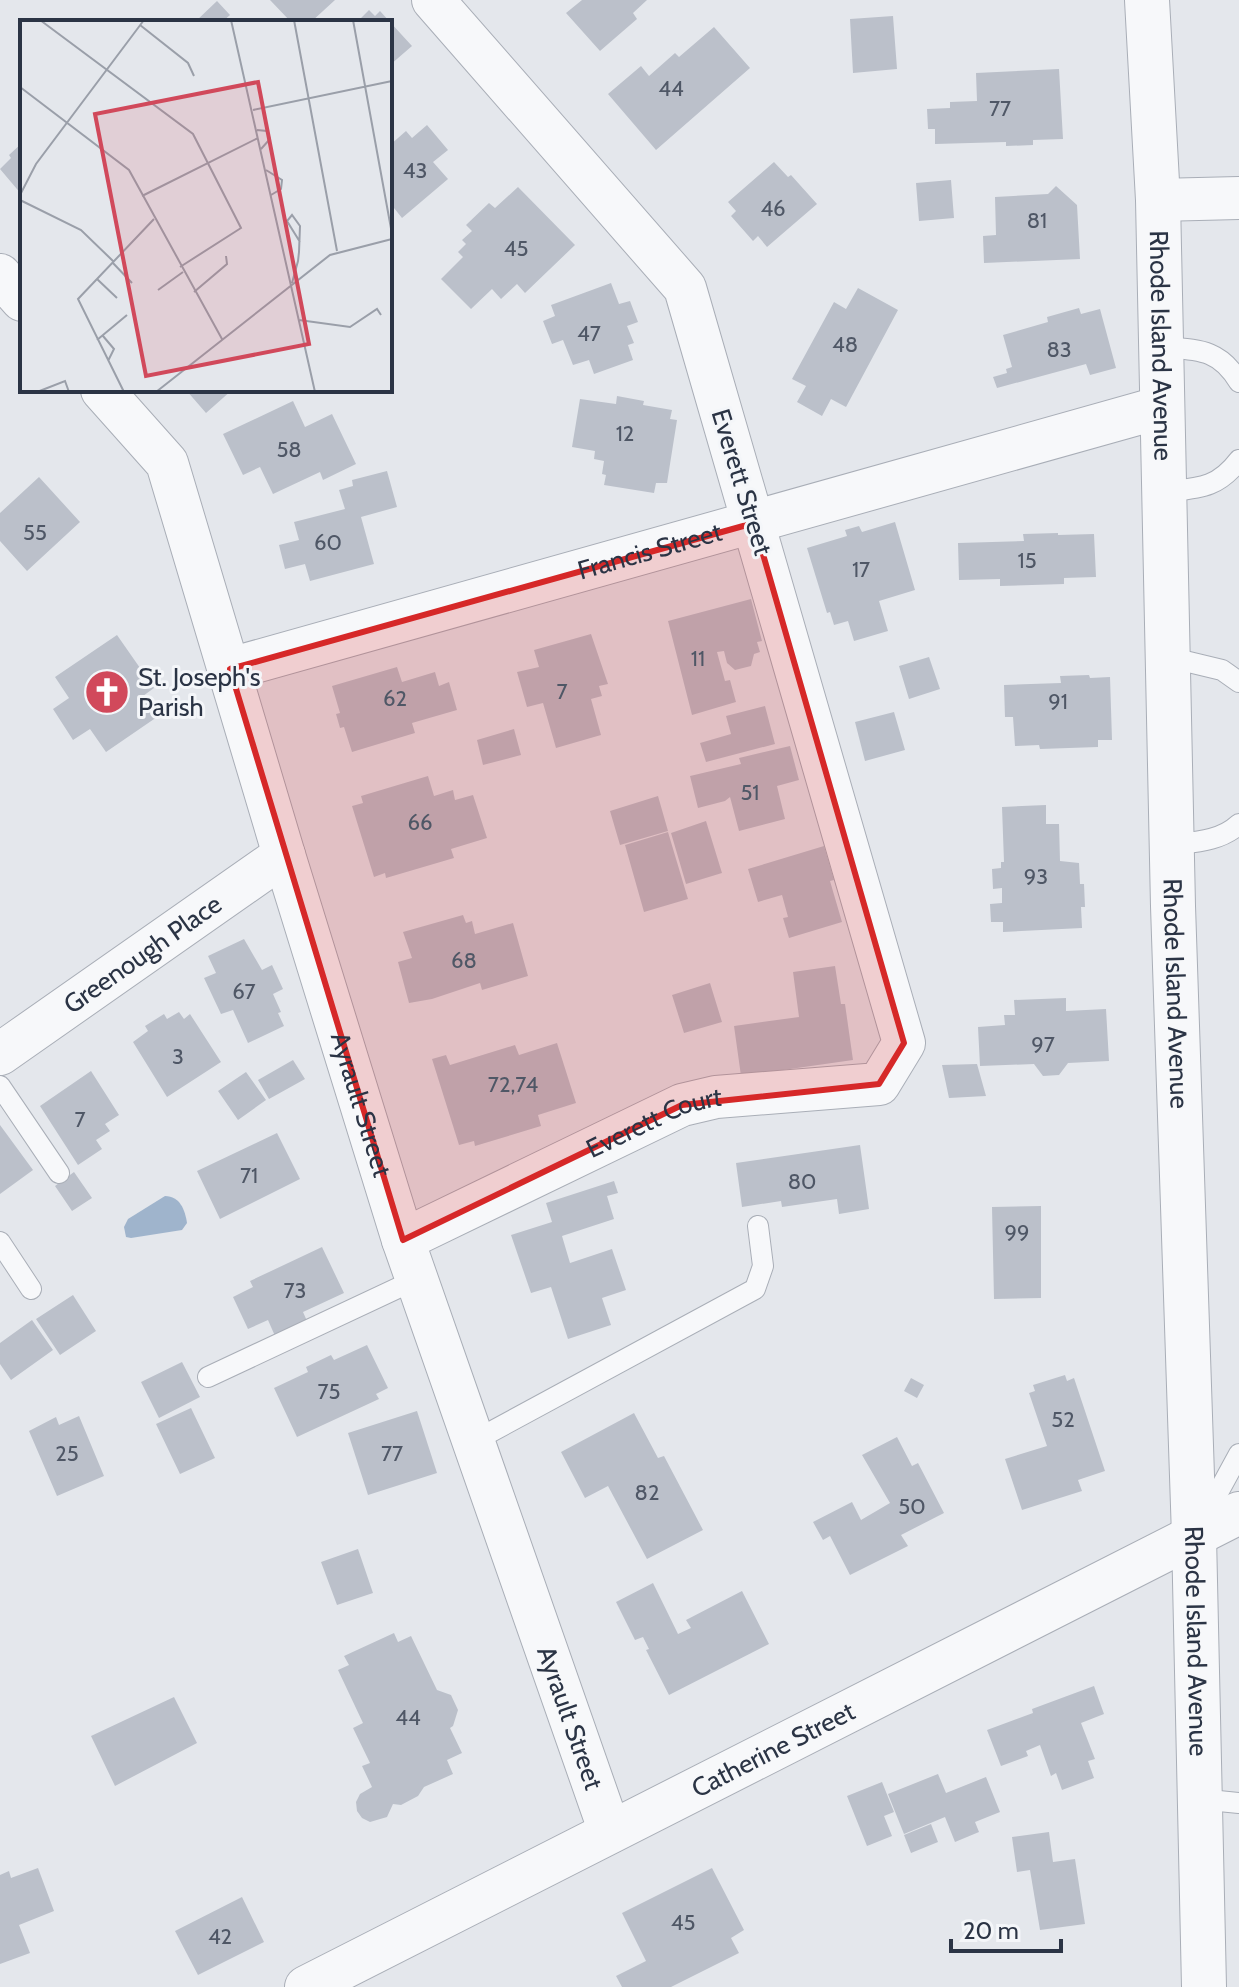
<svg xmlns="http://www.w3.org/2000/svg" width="1239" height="1987" font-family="Cabin,sans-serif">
  <rect width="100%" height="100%" fill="#e4e7ec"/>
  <!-- water -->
  <path fill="#9fb4cc" d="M165,1196C180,1196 185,1210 187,1223L182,1230L131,1238L126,1237L124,1227L128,1219Z"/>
  <!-- building -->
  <path fill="#bbc0ca" d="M270,0H335L311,22H291Z
    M582,0H647L633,13L637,19L600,51L566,13Z
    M217,1L230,15L222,22H195Z
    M369,10L375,16L380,11L390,22H357Z
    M893,16L897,69L853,73L850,19Z
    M390,22L412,46L390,65Z
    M714,27L750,68L656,150L608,94L641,66L649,76L675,53L679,57Z
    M1059,69L1063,139L1033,140V145L1006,146V142L935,144V129H928L927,109L950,108V102L977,101L976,73Z
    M427,125L448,150L433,162L448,179L402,218L390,203V145L406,131L412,138Z
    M22,143V195L0,169L11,158L9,155Z
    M774,162L788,177L791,175L817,204L767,247L758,236L753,241L731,216L736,211L728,202Z
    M951,180L954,218L919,221L916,183Z
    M1056,186L1077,205L1080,259L984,263L983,236L996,235L995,197L1048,194Z
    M518,187L575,245L525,293L517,284L501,299L492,289L471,309L441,279L463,257L458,252L466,244L462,240L472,231L466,225L489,203L495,208Z
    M611,283L619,304L630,301L638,322L627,326L634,343L628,345L633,360L594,374L589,360L573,365L563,340L552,344L543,321L555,316L551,305Z
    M858,288L898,310L846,407L831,399L822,416L797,402L806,386L792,379L834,302L846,309Z
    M1079,308L1081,314L1100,309L1116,368L1090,375L1086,364L997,388L993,377L1007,373L1006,369L1012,367L1003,335L1048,322L1047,317Z
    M186,390H232L206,413Z
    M617,396L644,401L643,405L672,410L670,419L677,420L667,483H656L654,493L604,485L606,475L602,474L604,461L594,459L595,451L572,447L580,399L616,404Z
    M293,401L305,427L332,414L356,464L323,480L320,472L273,494L260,467L243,475L223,434Z
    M387,471L397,507L361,517L374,564L310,581L305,564L285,569L279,545L299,540L294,522L345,509L339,490L353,486L352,480Z
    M39,477L80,522L27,571L0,541V513Z
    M895,522L915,590L879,601L888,631L854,641L848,621L834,625L830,612L827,613L807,548L847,536L845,530L859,526L862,532Z
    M1058,533V535L1094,534L1096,577L1064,578V584L1000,586V579L959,580L958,543L1024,541L1023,534Z
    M751,599L762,641L757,642L760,652L754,654L751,666L735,670L727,663L724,651L717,652L725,681L730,680L736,702L692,715L668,621Z
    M591,634L608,684L599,686L602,696L591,699L601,735L556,748L543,703L527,707L517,672L539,667L534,650Z
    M117,635L154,688L143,696L157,717L106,752L90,729L73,740L53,709L69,698L55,677Z
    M929,657L940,689L909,699L899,666Z
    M397,667L402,682L435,672L439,686L449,682L457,710L412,723L415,733L352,752L344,727L340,728L336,714L340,713L332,686Z
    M1089,675L1090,678L1110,677L1112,740H1098V747L1040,749L1039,745L1015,746L1013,717H1005L1004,685L1061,683L1060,676Z
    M765,706L775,744L706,762L700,743L731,734L726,716Z
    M894,712L905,750L865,761L855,722Z
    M514,729L521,755L483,765L477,740Z
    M790,746L799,780L777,786L785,819L739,831L730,797L725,801L698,808L690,776L741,764L739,758Z
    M428,776L434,796L453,790L455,800L473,795L487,838L451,849L454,858L386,878L385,873L374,877L352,806L363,803L361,796Z
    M658,796L668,831L620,845L610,811Z
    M1046,805V824H1059L1060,861L1079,863L1080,884H1084L1085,907H1081L1082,928L1003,932V922H991L990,904L1002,903V888L993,889L992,869L1001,868V862H1004L1002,807Z
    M706,821L722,873L686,884L671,833Z
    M668,832L688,899L644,912L625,845Z
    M824,846L834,880L830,881L842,922L789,938L783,918L788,917L782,895L758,902L748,869Z
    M463,915L466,923L472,921L475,934L513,923L528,976L482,990L480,983L432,999L409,1003L398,962L412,958L403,932Z
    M244,939L262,970L272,965L283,989L273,994L281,1012L278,1013L284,1026L248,1043L233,1010L221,1014L204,978L216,973L208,956Z
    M835,966L841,1004H845L853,1060L741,1076L734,1026L799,1017L793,972Z
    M710,983L722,1022L684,1033L672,995Z
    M1066,998V1011L1106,1009L1109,1061L1068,1063L1059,1075L1043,1076L1034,1064L980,1066L978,1027L1005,1025L1004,1015H1015L1014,1000Z
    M179,1012L184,1019L190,1014L221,1062L167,1097L133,1042L148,1031L145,1026L164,1014L167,1019Z
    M557,1043L576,1103L538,1115L541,1126L475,1146L474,1141L459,1145L432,1059L446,1055L450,1065L515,1045L519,1055Z
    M293,1060L305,1079L269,1099L258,1080Z
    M977,1064L986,1096L949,1098L942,1065Z
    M91,1071L119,1115L105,1124L110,1131L96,1140L102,1149L78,1165L40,1106Z
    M246,1072L266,1100L238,1120L218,1091Z
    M0,1125L33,1170L0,1194Z
    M277,1133L300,1179L220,1219L197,1171Z
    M860,1145L869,1209L839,1214L837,1199L782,1207L781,1201L742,1207L736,1163Z
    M74,1172L92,1198L72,1211L55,1186Z
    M614,1181L618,1193L607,1196L614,1219L562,1236L570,1263L612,1249L626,1290L602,1298L611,1325L568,1339L551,1287L531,1293L511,1235L552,1222L546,1203Z
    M1041,1206V1298L994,1299L992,1207Z
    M322,1247L344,1293L303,1312L307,1321L275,1336L268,1320L248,1329L233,1297L253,1287L250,1281Z
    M73,1295L96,1331L60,1355L36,1319Z
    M32,1320L53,1350L11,1380L0,1364V1343Z
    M367,1345L388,1388L376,1394L379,1399L297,1437L274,1388L308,1372L306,1367L331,1355L334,1360Z
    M182,1362L200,1397L159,1418L141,1382Z
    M1065,1375L1067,1381L1074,1378L1105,1471L1078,1480L1082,1491L1022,1510L1005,1459L1047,1446L1029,1393L1035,1391L1033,1385Z
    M911,1378L924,1385L917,1398L904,1391Z
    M191,1408L215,1458L180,1474L156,1424Z
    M417,1411L437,1473L368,1495L348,1433Z
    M634,1413L658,1458L664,1456L703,1530L647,1559L608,1486L585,1498L561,1452Z
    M79,1416L104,1476L57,1496L29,1431L56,1417L59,1425Z
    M897,1437L912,1466L918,1463L944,1513L901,1535L908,1546L850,1575L830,1536L823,1540L813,1522L852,1502L861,1520L890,1503L862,1455Z
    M358,1549L373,1593L337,1605L321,1562Z
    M653,1583L678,1634L691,1628L686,1620L742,1591L769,1644L669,1695L646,1650L649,1649L643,1637L635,1640L616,1602Z
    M394,1633L398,1642L411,1636L437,1690L451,1695L458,1710L453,1726L450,1728L462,1753L447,1760L453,1774L424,1787L418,1796L401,1805L393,1804L387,1817L370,1822L362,1818L357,1811L356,1802L360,1794L372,1787L362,1766L370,1763L353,1728L363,1723L338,1670L349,1665L344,1656Z
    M1094,1686L1104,1714L1081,1723L1095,1759L1088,1761L1094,1778L1062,1790L1056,1773L1051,1776L1040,1745L1026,1751L1028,1756L1001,1766L987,1730L1033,1713L1032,1709Z
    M174,1697L197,1743L115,1786L91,1736Z
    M938,1774L946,1793L986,1777L1000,1812L975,1822L979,1832L955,1842L945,1817L904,1834L888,1794Z
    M882,1782L894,1812L884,1816L892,1836L867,1846L847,1796Z
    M931,1824L938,1842L911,1853L904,1835Z
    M1049,1832L1053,1862L1075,1859L1085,1924L1040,1930L1030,1870L1017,1872L1012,1837Z
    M38,1868L54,1911L19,1925L30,1953L0,1964V1875L9,1871L11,1878Z
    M712,1868L744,1930L731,1938L739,1953L671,1987H622L616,1976L646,1961L622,1913Z
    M242,1897L264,1942L198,1975L175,1931Z"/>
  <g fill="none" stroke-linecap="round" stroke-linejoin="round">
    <!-- service casing -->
    <g stroke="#a9aeb7" stroke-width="22">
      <path id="service" d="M1161,347C1197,350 1219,348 1239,382
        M1164,492C1198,488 1217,489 1239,460
        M1168,657L1222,670L1239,682
        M1172,845C1195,842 1221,841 1239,824
        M0,1086L59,1173
        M0,1242L31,1289
        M208,1377L417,1279
        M474,1441L755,1289L763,1266L758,1226
        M1202,1522L1239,1454
        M1199,1799L1239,1803"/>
    </g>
    <!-- minor casing -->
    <g stroke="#a9aeb7" stroke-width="44">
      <g id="minor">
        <path d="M1158,200L1239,198"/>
        <path d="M0,275L22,300"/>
        <path id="s1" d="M102,390L167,463L284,855L403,1240L610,1832"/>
        <path id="s2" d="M230,669L1162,407"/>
        <path id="s3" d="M0,1054L284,855"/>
        <path id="s4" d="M403,1240L682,1105L716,1097L879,1084L904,1043L685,288L433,0"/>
        <path id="s5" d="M306,1987L1239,1513"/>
      </g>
    </g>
    <!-- tertiary casing -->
    <g stroke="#a9aeb7" stroke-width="46">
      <g id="tertiary">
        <path id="s6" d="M1147,0L1158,200L1173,906L1194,1536L1204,1987"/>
      </g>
    </g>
    <!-- service -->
    <use href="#service" stroke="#f7f8fa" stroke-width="20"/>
    <!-- minor -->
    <use href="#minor" stroke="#f7f8fa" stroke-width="42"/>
    <!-- tertiary -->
    <use href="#tertiary" stroke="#f7f8fa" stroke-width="44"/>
  </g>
  <!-- marked area -->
  <path fill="#d62828" fill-opacity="0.2" stroke="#d62828" stroke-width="6" stroke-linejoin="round" d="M754,523L904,1043L879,1084L682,1105L403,1240L230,669Z"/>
  <!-- icons -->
  <defs>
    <g id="church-disc" transform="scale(2.3)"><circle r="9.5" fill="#d1495b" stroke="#f4f6f9"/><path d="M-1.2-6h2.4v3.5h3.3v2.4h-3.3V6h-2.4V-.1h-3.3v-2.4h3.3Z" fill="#fff"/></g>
  </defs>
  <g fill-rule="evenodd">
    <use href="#church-disc" x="107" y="692"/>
  </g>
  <g text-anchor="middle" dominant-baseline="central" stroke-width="6" stroke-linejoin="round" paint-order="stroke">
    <!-- number labels -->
    <g font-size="22" fill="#4f5766">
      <text x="671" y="88">44</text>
      <text x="1000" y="108">77</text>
      <text x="415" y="170">43</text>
      <text x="773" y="208">46</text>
      <text x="1037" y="220">81</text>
      <text x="516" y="248">45</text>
      <text x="589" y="333">47</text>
      <text x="845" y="344">48</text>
      <text x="1059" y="349">83</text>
      <text x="625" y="433">12</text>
      <text x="289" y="449">58</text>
      <text x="35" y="532">55</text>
      <text x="328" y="542">60</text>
      <text x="1027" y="560">15</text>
      <text x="861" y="569">17</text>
      <text x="698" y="658">11</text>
      <text x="562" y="691">7</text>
      <text x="395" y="698">62</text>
      <text x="1058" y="701">91</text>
      <text x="750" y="792">51</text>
      <text x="420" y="822">66</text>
      <text x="1036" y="876">93</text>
      <text x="464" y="960">68</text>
      <text x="244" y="991">67</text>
      <text x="1043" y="1044">97</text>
      <text x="178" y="1056">3</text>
      <text x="513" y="1084">72,74</text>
      <text x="80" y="1119">7</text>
      <text x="249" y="1175">71</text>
      <text x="802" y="1181">80</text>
      <text x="1017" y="1232">99</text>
      <text x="295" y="1290">73</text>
      <text x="329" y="1391">75</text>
      <text x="1063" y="1419">52</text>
      <text x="67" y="1453">25</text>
      <text x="392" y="1453">77</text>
      <text x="647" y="1492">82</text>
      <text x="912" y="1506">50</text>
      <text x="408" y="1717">44</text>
      <text x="683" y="1922">45</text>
      <text x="220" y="1936">42</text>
    </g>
    <!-- street labels -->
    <g font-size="26" fill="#2b3445" stroke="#f4f6f9">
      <text stroke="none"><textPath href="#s6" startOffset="346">Rhode Island Avenue</textPath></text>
      <text transform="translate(742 482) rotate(73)">Everett Street</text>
      <text stroke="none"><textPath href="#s2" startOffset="436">Francis Street</textPath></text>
      <text stroke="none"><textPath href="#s3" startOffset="174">Greenough Place</textPath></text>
      <text stroke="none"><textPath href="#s6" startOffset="994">Rhode Island Avenue</textPath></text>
      <text stroke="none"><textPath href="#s1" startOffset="768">Ayrault Street</textPath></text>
      <text stroke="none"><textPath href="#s4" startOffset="278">Everett Court</textPath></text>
      <text stroke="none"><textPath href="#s6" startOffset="1642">Rhode Island Avenue</textPath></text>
      <text stroke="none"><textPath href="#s1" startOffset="1416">Ayrault Street</textPath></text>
      <text stroke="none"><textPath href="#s5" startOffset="524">Catherine Street</textPath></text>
    </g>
    <!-- poi labels -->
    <g font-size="26" fill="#2b3445" stroke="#f4f6f9" text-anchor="start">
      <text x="138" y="677">St. Joseph's<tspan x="138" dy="30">Parish</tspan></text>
    </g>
  </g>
  <!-- overview -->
  <g transform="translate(20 20)">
    <rect width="372" height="372" fill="#e4e7ec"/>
    <path fill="none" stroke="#9a9fa9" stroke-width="2" d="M20,0L173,114L221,208L160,247M211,0L295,372M274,0L317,231M333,0L372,214M120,5L168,43L174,56M0,67L109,150L202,319M233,90L372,61M237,110L247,111L250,119L241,129M246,150L262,160L261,169L251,175M0,175L16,144L124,0M122,176L238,118M0,180L61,210L93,241M92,242L112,263M77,259L97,278M272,263L278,241L279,232L280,206L272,195L267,201L280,222M138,270L163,252M174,272L207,244L206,236M279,300L330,307L357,289L361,295M83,316L94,329L88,341M77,320L107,295M17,372L45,361L49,372M104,372L58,279L134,199M136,372L310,235L372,219"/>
    <path fill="#d1495b" fill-opacity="0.15" stroke="#d1495b" stroke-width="4" d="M238,62L289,324L126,356L75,94Z"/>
    <rect width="372" height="372" fill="none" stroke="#2b3445" stroke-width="4"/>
  </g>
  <!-- scale -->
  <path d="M951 1939v12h110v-12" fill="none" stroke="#2b3445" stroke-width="4"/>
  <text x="963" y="1939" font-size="24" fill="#2b3445" stroke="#f4f6f9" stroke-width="6" paint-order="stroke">20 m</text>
</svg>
